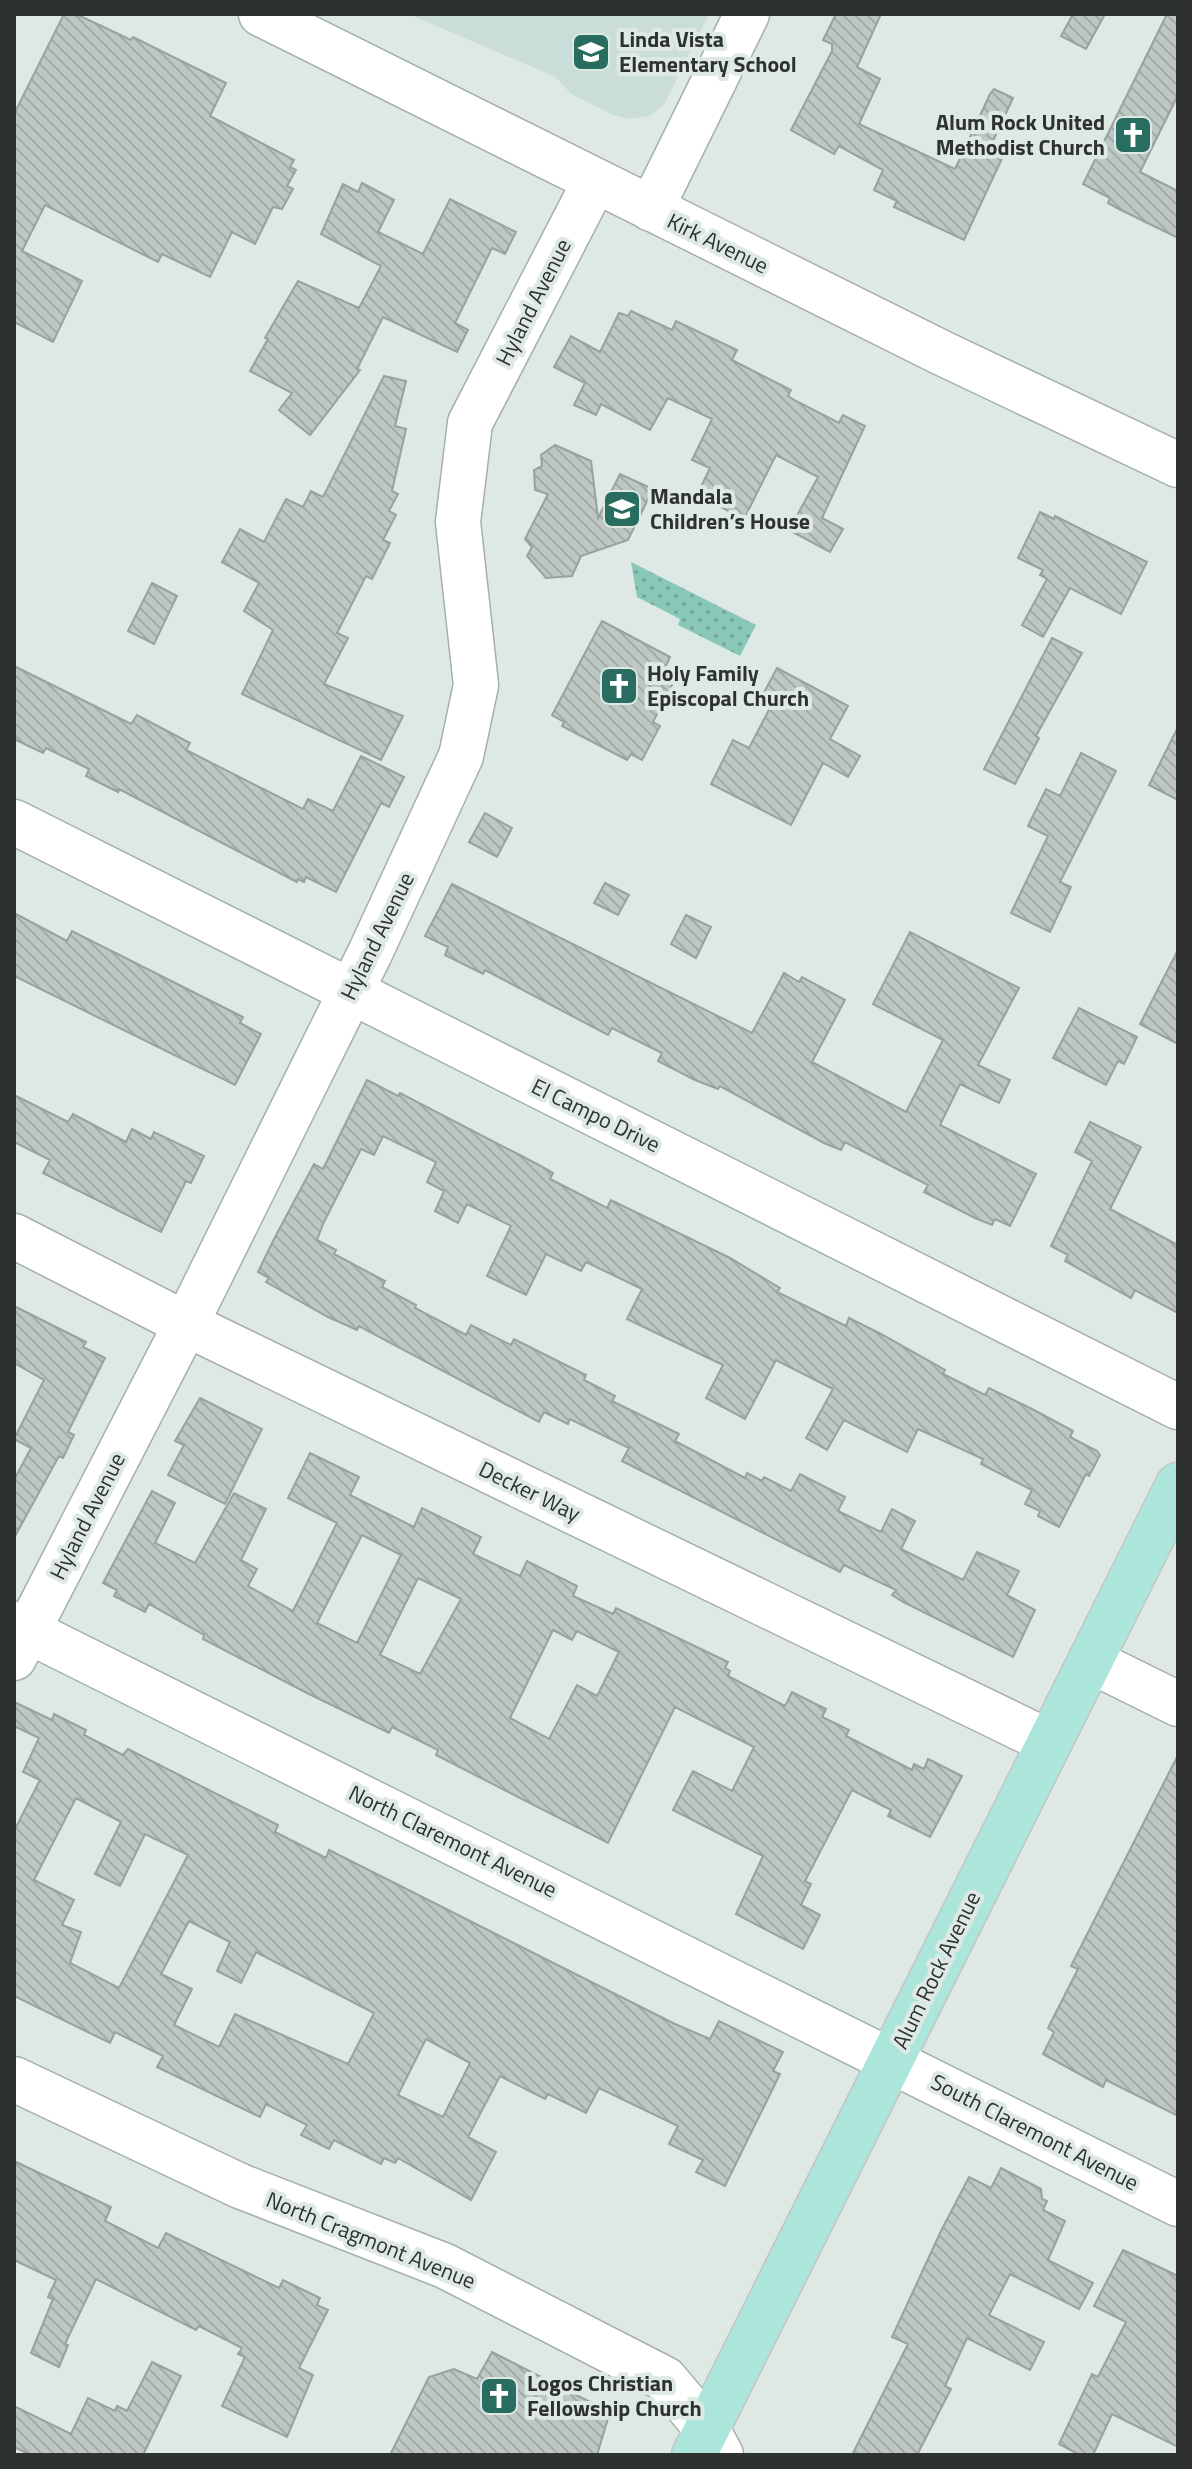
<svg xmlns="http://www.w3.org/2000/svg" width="1192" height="2469" font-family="'Titillium Web',sans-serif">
  <defs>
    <pattern id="park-dots" width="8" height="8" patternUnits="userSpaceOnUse" patternTransform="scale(2)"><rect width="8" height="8" fill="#89c8b9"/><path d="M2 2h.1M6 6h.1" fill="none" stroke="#70a397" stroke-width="1.8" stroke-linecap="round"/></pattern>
    <pattern id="building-back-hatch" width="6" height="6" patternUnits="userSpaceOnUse" patternTransform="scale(2)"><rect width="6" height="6" fill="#bdc7c4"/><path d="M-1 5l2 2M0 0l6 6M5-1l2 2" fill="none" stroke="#a3aba9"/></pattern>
  </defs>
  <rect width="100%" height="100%" fill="#dee9e6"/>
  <!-- built -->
  <path fill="#caddd8" d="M408,14H709L664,105L649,116L629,119L613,115L571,94L556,77Z"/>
  <!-- park -->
  <path fill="url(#park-dots)" d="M631,562L756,625L740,656L678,625L680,619L637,597Z"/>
  <!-- building -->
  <path fill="url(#building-back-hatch)" stroke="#97a19e" stroke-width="2" fill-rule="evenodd" d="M64,14H76L131,40L133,37L226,83L210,116L294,160L290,167L296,170L287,186L293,189L282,209L273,207L255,244L232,232L210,277L162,254L158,262L45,205L22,251L82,281L53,342L14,322V114Z
    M836,14H881L857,67L880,79L859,124L955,169L990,94L994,89L1013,98L992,143L1006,150L964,240L894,207L897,201L874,190L883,170L839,146L834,154L791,130L832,51V44L823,40Z
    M1073,14H1105L1086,49L1061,36Z
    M1167,14H1178V95L1140,172L1178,191V238L1119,209L1108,203L1110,198L1083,184Z
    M362,183L394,200L378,232L423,254L450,199L516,232L505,254L492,248L455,323L468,330L457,352L383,317L357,369L360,370L310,435L279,410L292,393L250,371L268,339L265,338L298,281L359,308L381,266L321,234L343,184L358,192Z
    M631,311L672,330L676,321L737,350L732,360L791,390L788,396L796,401L839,423L843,415L865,426L822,518L843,529L830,552L789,530L818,477L776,455L744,519L697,495L710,468L692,460L712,419L668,398L650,430L601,404L596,415L574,405L585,383L554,367L571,336L600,352L619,313L628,316Z
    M384,376L406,381L395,426L406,429L392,491L398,494L389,511L396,515L383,540L390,543L372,579L366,576L337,633L348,638L324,684L403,716L381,760L242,694L273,630L244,611L259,583L222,562L240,529L264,542L286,499L303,507L311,491L323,497Z
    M555,445L591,461L598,518L620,474L653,489L628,540L581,556L572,576L546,578L527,556L532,547L525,539L548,494L535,490L534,470L542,466L541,455Z
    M1040,512L1054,519L1055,516L1147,562L1121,614L1070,588L1043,637L1022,625L1047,579L1040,575L1043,570L1018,558Z
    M152,583L177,596L154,644L128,631Z
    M602,621L670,657L664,670L676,677L653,722L660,726L642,760L631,754L627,760L562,726L564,722L552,715Z
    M1052,638L1082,653L1036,736L1039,738L1015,784L984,769Z
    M14,666L131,724L137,715L190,743L186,750L303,809L308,799L333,811L361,756L404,777L389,807L381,803L336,892L306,877L304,882L298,879L297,882L119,789L118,792L86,776L89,769L46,748L43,753L14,739Z
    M777,668L848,706L830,739L860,756L848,777L823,763L791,825L711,784L733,740L749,748L773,702L762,696Z
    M1178,727V800L1149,785Z
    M1081,753L1116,771L1060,882L1071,887L1050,932L1011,913L1048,836L1028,826L1046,789L1060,796Z
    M485,813L512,828L497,857L469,842Z
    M605,883L629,895L618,915L594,903Z
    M452,884L752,1033L784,973L799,982L802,977L845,1000L812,1062L906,1112L943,1040L873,1004L910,932L1019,988L978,1065L1010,1080L999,1103L960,1084L940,1125L1036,1174L1010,1226L995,1219L992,1225L975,1218L924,1192L928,1185L845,1142L841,1150L824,1143L720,1086L718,1089L695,1080L658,1061L662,1053L612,1028L608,1035L485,970L483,974L445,955L448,947L425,936Z
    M14,913L67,941L72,931L243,1017L240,1023L261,1034L235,1085L14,976Z
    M686,915L711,927L696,958L671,944Z
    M1178,950V1044L1140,1024Z
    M1079,1008L1137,1037L1124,1064L1118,1061L1106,1085L1053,1058Z
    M367,1080L398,1096L400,1093L537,1164L553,1173L550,1179L607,1208L611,1200L730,1258L780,1288L777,1292L846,1326L849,1318L881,1334L945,1370L943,1374L985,1395L989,1388L1034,1410L1073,1431L1070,1437L1097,1451L1100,1455L1089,1476L1086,1474L1059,1527L1038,1516L1040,1511L1025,1504L1032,1490L981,1464L983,1459L918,1429L907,1452L844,1420L827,1450L806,1438L833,1389L776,1360L745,1419L706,1398L723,1365L627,1319L642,1289L586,1262L581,1271L546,1254L526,1295L487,1276L511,1226L467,1204L458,1223L435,1211L444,1191L427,1182L436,1162L383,1136L374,1155L361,1149L323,1224L317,1240L336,1250L334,1254L385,1281L382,1287L416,1305L415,1308L466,1335L471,1325L511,1345L514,1339L586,1375L584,1380L615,1396L612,1401L679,1434L675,1441L745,1478L747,1473L762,1481L764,1477L791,1491L800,1474L845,1497L838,1511L881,1532L892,1509L915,1521L901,1549L963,1580L977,1552L1019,1571L1007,1595L1035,1610L1013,1657L903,1602L892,1595L896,1590L844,1565L840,1572L622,1461L629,1448L570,1419L568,1424L544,1412L539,1422L359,1326L357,1330L328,1317L266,1282L269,1278L258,1272L274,1239L314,1164L323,1169Z
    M14,1095L68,1122L73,1114L126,1142L132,1129L151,1139L154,1132L204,1156L191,1183L186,1181L161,1232L43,1173L50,1160L14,1142Z
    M1090,1122L1141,1147L1110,1209L1178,1245V1313L1135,1290L1131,1298L1065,1261L1068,1255L1051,1246L1092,1161L1075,1152Z
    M14,1306L86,1342L83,1347L105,1358L68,1432L74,1435L63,1458L59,1456L14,1538V1480L31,1448L14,1439L44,1380L14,1363Z
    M200,1398L262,1429L225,1504L168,1475L184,1445L175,1441Z
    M310,1453L359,1477L350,1495L414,1527L422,1508L481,1537L473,1554L520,1576L527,1561L577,1586L573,1596L613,1614L616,1608L728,1662L725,1668L730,1671L728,1676L785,1706L792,1692L826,1709L822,1717L849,1730L846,1736L912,1770L914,1764L924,1769L928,1759L962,1776L930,1837L888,1816L891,1810L852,1790L805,1881L811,1884L801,1905L820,1915L803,1949L736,1914L763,1856L673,1810L693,1771L732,1791L754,1747L675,1707L608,1843L436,1755L438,1750L392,1727L389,1733L307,1693L203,1639L204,1635L149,1604L145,1612L114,1596L117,1590L103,1583L152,1491L175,1503L155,1543L195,1563L234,1493L266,1509L241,1560L257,1569L248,1586L293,1611L337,1523L288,1498ZM362,1535L401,1555L357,1643L317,1623ZM418,1578L461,1599L420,1674L380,1655ZM553,1630L572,1640L577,1631L619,1652L597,1696L577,1685L549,1739L510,1718Z
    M14,1702L52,1720L54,1714L86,1730L84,1735L123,1755L128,1749L278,1825L275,1832L326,1858L329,1850L675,2024L710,2039L719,2021L783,2052L773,2071L780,2074L725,2186L696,2172L703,2160L669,2144L678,2126L599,2088L586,2113L548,2094L545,2099L500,2076L468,2137L496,2152L471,2200L398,2158L395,2163L384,2158L381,2164L334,2140L329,2149L301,2135L307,2125L266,2104L260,2117L157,2067L163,2056L115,2032L110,2043L14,1996V1831L40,1780L23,1772L39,1738L14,1726ZM76,1798L121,1822L95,1874L120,1886L145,1834L188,1855L119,1988L70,1963L81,1932L62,1925L74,1900L34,1880ZM189,1921L230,1942L217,1971L241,1983L256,1952L374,2013L348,2064L235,2014L219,2047L174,2025L192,1989L161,1974ZM426,2039L470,2063L443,2117L398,2095Z
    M1178,1755V2116L1106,2080L1103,2087L1043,2054L1054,2032L1048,2028L1078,1969L1071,1966Z
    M14,2161L111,2207L105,2221L158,2248L166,2233L279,2288L283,2280L320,2298L317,2305L328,2310L299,2368L313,2375L287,2437L222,2406L245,2357L238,2354L242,2348L199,2326L196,2330L96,2279L65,2344L68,2345L59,2367L31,2353L53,2299L48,2297L56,2280L14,2260Z
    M1001,2168L1041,2189L1042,2199L1047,2201L1043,2210L1065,2221L1048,2260L1093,2283L1079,2309L1010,2274L989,2315L1044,2342L1030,2370L967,2338L945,2386L951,2389L917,2455H852L908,2344L892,2337L941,2231L969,2177L991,2188Z
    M1123,2250L1178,2276V2447L1112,2414L1093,2455H1080L1059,2444L1092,2374L1098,2377L1126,2322L1094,2306Z
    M492,2352L610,2412L597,2455H390L429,2377L454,2369L477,2379Z
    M152,2362L181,2376L143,2455H31L14,2447V2406L71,2434L88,2398L115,2411L117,2406L127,2411Z"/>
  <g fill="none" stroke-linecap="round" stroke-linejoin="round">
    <!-- minor casing -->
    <g stroke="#a5afac" stroke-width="47">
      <path id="minor" d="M261,14L942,353L1178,465
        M651,209L747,14
        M14,822L1178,1407
        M14,1236L186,1324L1049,1742
        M14,1624L1178,2204
        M14,1658L186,1324L370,953L461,756L476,685L458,522L470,423L595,181
        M1091,1661L1178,1704
        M14,2079L240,2186L445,2266L665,2379L707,2429L721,2455"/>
    </g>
    <!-- major casing -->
    <g stroke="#c4c5c5" stroke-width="47">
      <path id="major" d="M694,2455L1178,1485"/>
    </g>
    <!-- minor -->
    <use href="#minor" stroke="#fff" stroke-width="44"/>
    <!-- major -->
    <use href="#major" stroke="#ace6da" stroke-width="44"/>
  </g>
  <!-- icons -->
  <defs>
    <g id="school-square" transform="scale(2)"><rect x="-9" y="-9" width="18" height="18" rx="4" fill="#296d60" stroke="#dee9e6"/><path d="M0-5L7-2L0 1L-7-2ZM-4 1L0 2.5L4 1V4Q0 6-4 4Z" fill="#fff"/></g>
    <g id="church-square" transform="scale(2)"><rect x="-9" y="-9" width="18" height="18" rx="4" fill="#296d60" stroke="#dee9e6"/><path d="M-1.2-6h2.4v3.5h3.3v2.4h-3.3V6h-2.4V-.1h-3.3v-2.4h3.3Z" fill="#fff"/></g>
  </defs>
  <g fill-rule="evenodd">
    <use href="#school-square" x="591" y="52"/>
    <use href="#church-square" x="1133" y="135"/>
    <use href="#school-square" x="622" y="509"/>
    <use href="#church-square" x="619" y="686"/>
    <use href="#church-square" x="499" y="2396"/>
  </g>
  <g text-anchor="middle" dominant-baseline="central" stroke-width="8" stroke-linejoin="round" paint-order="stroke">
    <!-- poi labels -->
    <g font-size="22" font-weight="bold" fill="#2d3130" stroke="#dee9e6" text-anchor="start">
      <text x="619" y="39">Linda Vista<tspan x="619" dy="25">Elementary School</tspan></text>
      <text x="1105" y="122" text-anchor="end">Alum Rock United<tspan x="1105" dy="25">Methodist Church</tspan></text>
      <text x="650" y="496">Mandala<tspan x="650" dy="25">Children’s House</tspan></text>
      <text x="647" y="673">Holy Family<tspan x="647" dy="25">Episcopal Church</tspan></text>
      <text x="527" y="2383">Logos Christian<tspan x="527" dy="25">Fellowship Church</tspan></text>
    </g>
    <!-- street labels -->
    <g font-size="22" fill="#2d3130" stroke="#dee9e6">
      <text transform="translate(718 243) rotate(26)">Kirk Avenue</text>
      <text transform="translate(533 302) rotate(-63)">Hyland Avenue</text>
      <text transform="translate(377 936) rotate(-64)">Hyland Avenue</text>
      <text transform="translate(596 1115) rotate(26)">El Campo Drive</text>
      <text transform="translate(530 1491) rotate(26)">Decker Way</text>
      <text transform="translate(87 1516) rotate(-63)">Hyland Avenue</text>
      <text transform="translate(453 1841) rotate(26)">North Claremont Avenue</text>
      <text transform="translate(936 1970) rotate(-64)">Alum Rock Avenue</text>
      <text transform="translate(1035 2132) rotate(27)">South Claremont Avenue</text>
      <text transform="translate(371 2240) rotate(22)">North Cragmont Avenue</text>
    </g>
  </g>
  <!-- border -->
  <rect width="1192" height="2469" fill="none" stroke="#2d3130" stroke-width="32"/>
</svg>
